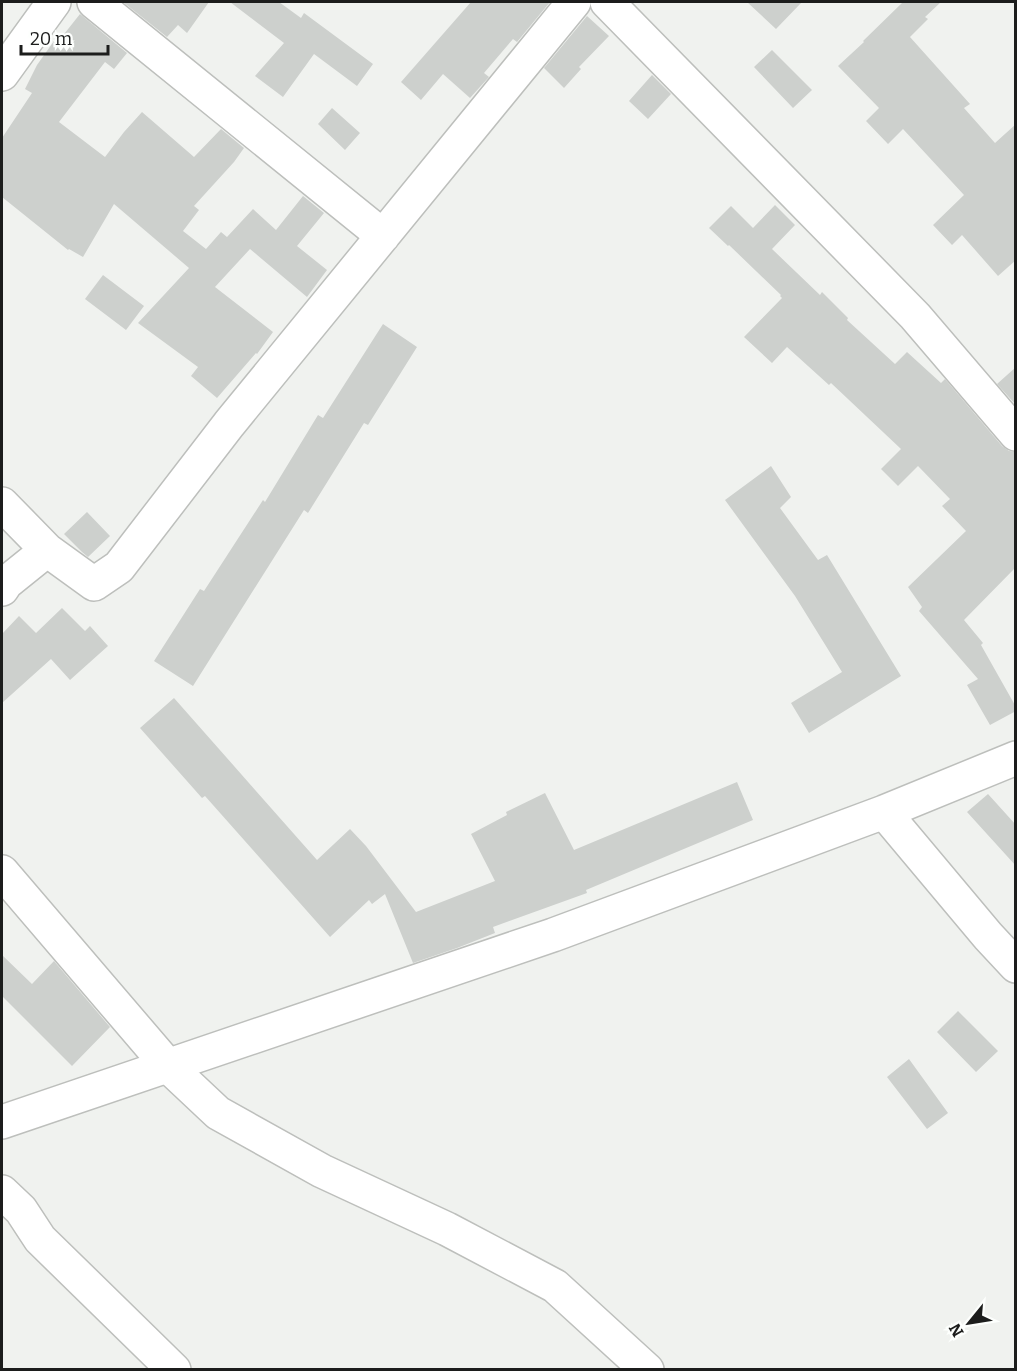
<svg xmlns="http://www.w3.org/2000/svg" width="1017" height="1371" font-family="Bitter,serif">
  <rect width="100%" height="100%" fill="#f0f2ef"/>
  <!-- building -->
  <path fill="#cdd0cd" d="M123,2H209L187,33L178,25L167,37Z
    M230,2H279L301,18L304,13L373,64L357,86L314,54L283,97L255,76L284,43Z
    M471,2H550L517,42L513,39L484,73L489,77L470,98L443,74L421,100L401,82Z
    M747,2H802L776,29Z
    M903,2H941L925,17L928,19L910,37L970,104L964,108L995,143L1016,124V260L998,276L962,235L952,245L933,225L964,195L903,129L888,144L866,121L879,108L838,66L864,42L863,41Z
    M80,14L127,53L114,69L105,62L59,122L105,157L124,132L142,112L194,157L221,129L244,148L234,162L194,206L199,210L183,231L206,249L221,232L227,237L253,209L276,230L303,196L324,213L297,246L327,270L307,297L250,249L215,287L273,332L257,354L256,353L217,398L191,376L198,367L138,323L189,268L114,204L83,257L69,249L68,250L2,197V138L32,93L25,89L37,65L54,41L57,43Z
    M587,16L609,36L579,67L581,69L564,88L544,68Z
    M772,50L812,90L793,108L754,67Z
    M652,75L671,94L648,119L629,101Z
    M332,108L360,133L345,150L318,124Z
    M775,205L795,225L772,249L820,295L822,292L848,318L847,320L895,364L907,352L941,383L945,379L1002,446L1009,451L1016,452V567L964,620L983,643L981,645L1016,707V711L990,725L967,685L978,679L919,611L922,607L908,587L966,531L942,506L950,499L918,466L898,486L881,469L901,449L831,383L829,385L787,347L772,363L744,337L782,298L780,296L781,295L729,245L728,246L709,228L731,206L753,228Z
    M103,275L144,306L126,330L85,299Z
    M383,324L417,347L368,425L364,423L308,513L304,510L193,686L154,661L200,589L204,591L263,500L265,502L318,415L323,418Z
    M1016,367V405L997,384Z
    M771,466L791,497L780,508L818,560L827,555L901,676L809,733L791,703L842,672L795,596L725,500Z
    M87,512L110,536L88,557L82,552L64,534Z
    M62,608L85,631L90,626L108,646L70,680L51,659L2,703V634L19,616L36,633Z
    M174,698L317,860L350,829L366,846L416,912L495,881L471,834L507,815L506,812L545,793L574,850L737,782L753,820L586,890L587,893L493,927L495,933L457,948L413,963L385,894L372,904L369,900L330,937L205,796L202,798L140,728Z
    M988,794L1016,825V866L967,812Z
    M2,955L32,984L54,961L110,1027L72,1066L2,996Z
    M958,1011L998,1051L976,1072L937,1032Z
    M909,1059L948,1113L927,1129L887,1077Z"/>
  <g fill="none" stroke-linecap="round" stroke-linejoin="round">
    <!-- minor casing -->
    <g stroke="#bdbfbc" stroke-width="36">
      <path id="minor" d="M94,2L383,236
        M607,2L915,316L1016,434
        M2,74L54,2
        M2,504L47,550L94,584L119,567L229,424L574,2
        M2,589L6,583L47,550
        M884,812L988,936L1016,966
        M2,872L168,1066L218,1113L322,1171L447,1229L555,1286L647,1370
        M2,1122L553,935L884,812L1016,758
        M2,1192L21,1210L40,1239L174,1370"/>
    </g>
    <!-- minor -->
    <use href="#minor" stroke="#fff" stroke-width="33"/>
  </g>
  <!-- border -->
  <rect width="1017" height="1371" fill="none" stroke="#1c1d1c" stroke-width="6"/>
  <!-- north arrow -->
  <g transform="translate(969 1323) rotate(240)" stroke="#fdfffd" stroke-width="4.5" paint-order="stroke">
  <path d="M0-4.5L10 22L0 15L-10 22Z" fill="#1c1d1c"/>
  <text y="-9" font-size="16" font-weight="bold" text-anchor="middle" fill="#1c1d1c">N</text>
  </g>
  <!-- scale -->
  <path d="M21 45v9h87v-9" fill="none" stroke="#1c1d1c" stroke-width="3"/>
  <text x="30" y="45" font-size="18" fill="#1c1d1c" stroke="#fdfffd" stroke-width="4.5" paint-order="stroke">20 m</text>
</svg>
